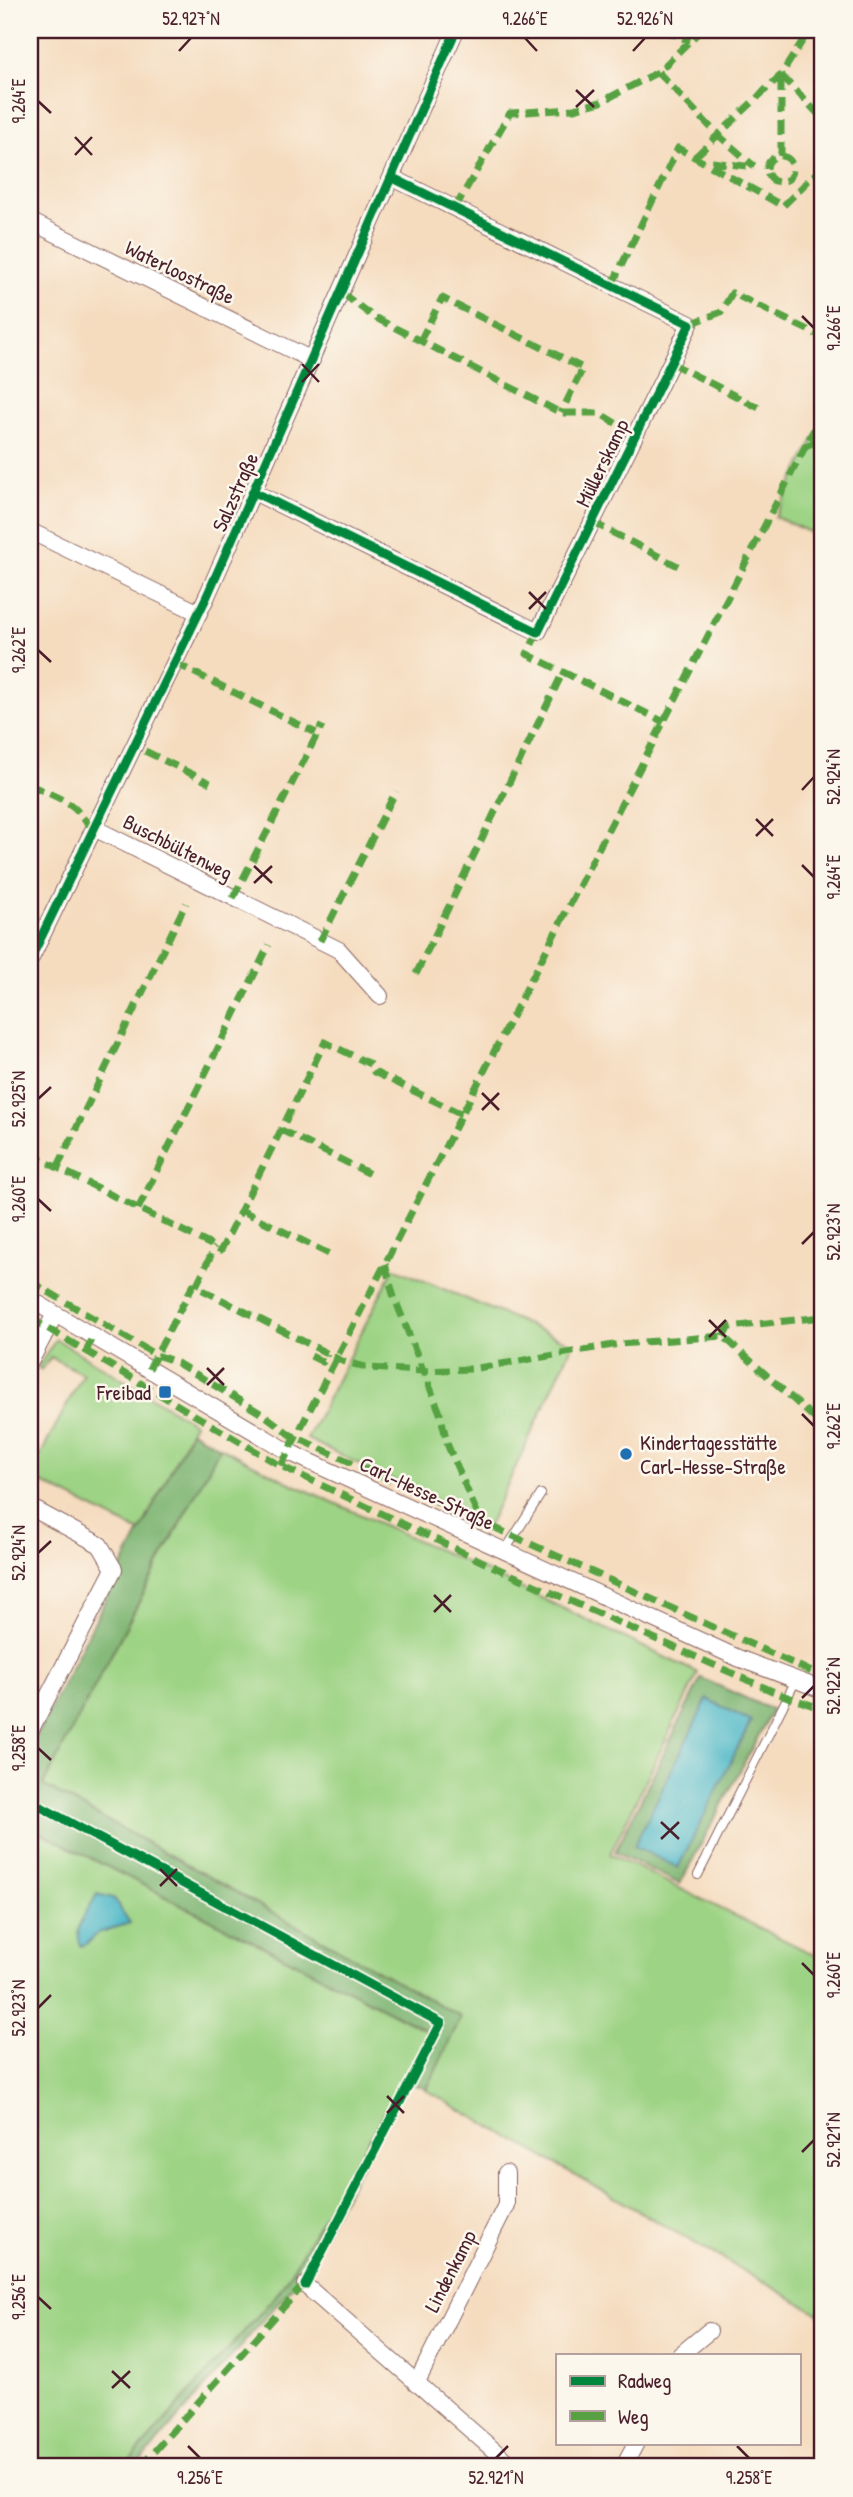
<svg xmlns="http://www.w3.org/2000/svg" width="853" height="2497" font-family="'Patrick Hand',sans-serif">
  <rect width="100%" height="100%" fill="#fbf7ec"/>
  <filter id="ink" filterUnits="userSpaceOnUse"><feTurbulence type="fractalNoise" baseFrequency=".0143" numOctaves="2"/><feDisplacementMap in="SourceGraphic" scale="14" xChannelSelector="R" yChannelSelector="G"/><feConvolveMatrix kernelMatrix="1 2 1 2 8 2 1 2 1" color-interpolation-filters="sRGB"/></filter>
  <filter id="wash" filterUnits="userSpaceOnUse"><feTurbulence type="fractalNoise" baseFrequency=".00686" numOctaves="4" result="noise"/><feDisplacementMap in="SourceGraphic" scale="28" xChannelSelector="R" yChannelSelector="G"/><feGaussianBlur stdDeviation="1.57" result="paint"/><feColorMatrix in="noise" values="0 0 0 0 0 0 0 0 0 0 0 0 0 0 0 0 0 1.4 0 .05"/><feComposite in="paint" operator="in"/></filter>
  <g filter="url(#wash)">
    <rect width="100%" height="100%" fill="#f5dcbf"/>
    <!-- green -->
    <path fill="#9dd384" stroke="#747958" stroke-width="2" d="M823,421V538L775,517Z
      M394,1268L573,1344L488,1526L307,1439Z
      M56,1339L194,1423L142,1533L30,1477V1452L40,1456L83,1374L51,1357L41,1370L38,1367Z
      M220,1447L286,1481L474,1566L698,1673L610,1854L823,1959V2316L426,2090L460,2017L43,1785Z
      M30,1827L432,2033L279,2292L124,2467H30Z"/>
    <!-- forest -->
    <path fill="#7eb572" stroke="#646a4e" stroke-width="2" fill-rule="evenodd" d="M191,1431L220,1447L43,1785L461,2017L427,2089L407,2082L298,2280L136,2467H124L279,2292L432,2033L30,1827V1749Z
      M701,1678L772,1710L680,1884L615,1852ZM751,1721L678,1867L634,1846Z"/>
    <!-- water -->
    <path fill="#4bb7c7" stroke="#4a6b79" stroke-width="2" d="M707,1699L751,1721L678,1868L634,1846Z
      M97,1894L113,1898L130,1923L98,1933L88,1943L81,1946C72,1923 88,1913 97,1894Z"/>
  </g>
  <g filter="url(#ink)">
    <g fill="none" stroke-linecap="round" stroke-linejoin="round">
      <!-- lane casing -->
      <g stroke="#86615f" stroke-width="10">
        <path id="lane" d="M504,1552L541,1494
          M698,1875L797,1678"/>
      </g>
      <!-- street casing -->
      <g stroke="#86615f" stroke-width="18">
        <path id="street" d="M30,221L312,360
          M254,492L538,632L690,324L393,178
          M30,531L199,613
          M94,828L339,950L380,996
          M30,960L207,596L456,30
          M30,1299L289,1452L738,1658L823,1690
          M30,1362L55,1314
          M30,1507L100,1545L114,1569L30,1731
          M305,2285L513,2467
          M680,2355L709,2331
          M416,2384L506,2205V2173
          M623,2467L636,2443"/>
      </g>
      <!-- lane -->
      <use href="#lane" stroke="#fff" stroke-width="8"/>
      <!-- street -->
      <use href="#street" stroke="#fff" stroke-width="16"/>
      <!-- quiet -->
      <path stroke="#56a243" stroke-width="7" stroke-dasharray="14 7" stroke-linecap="butt" d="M663,30L690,41
        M658,72L717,134L754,166
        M781,75L823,119
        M696,156L781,75L803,40L799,30
        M781,156V75
        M767 169a13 13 0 1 1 26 0a13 13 0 1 1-26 0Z
        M712,162L754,167
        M455,208L510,113L574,109L601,102L658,72L701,30
        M612,285L678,148L783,206L823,166
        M342,293L372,316L561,413H599L624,428
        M690,324L721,312L732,293L816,334
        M420,341L442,298L583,368L561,413
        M671,363L761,409
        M805,446L823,439
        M592,522L678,566
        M538,632L527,654L664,722
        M175,663L316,733
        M145,751L210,783
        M30,785C43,791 59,797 71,805C81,812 83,822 94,828
        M233,898L322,725
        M320,941L396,791
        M416,974L563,672
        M281,1130L372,1175
        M30,1154L221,1250L325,1042L370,1064L374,1072L462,1114
        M57,1168L186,903
        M138,1209L269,945
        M241,1210L333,1256
        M385,1264L393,1294L440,1413L448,1446L481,1522
        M30,1281L156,1355L174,1361L267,1417L291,1435L823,1677
        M196,1286L215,1247
        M30,1318L281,1466L483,1562L779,1694L823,1709
        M30,1335L34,1322
        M723,1336L729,1327L823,1317
        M86,1353L92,1336
        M311,1356L323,1362L327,1354
        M149,1369L193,1285L342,1361L369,1368L423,1371L472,1369L619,1344L723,1336L823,1426
        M281,1466L823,412
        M140,2467L308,2280"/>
      <!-- cycleway casing -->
      <g stroke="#fbf7ec" stroke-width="13">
        <path id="cycleway" d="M254,492L538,632L690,324L393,178
          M30,960L207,596L456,30
          M30,1801L441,2023L305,2285"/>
      </g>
      <!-- cycleway -->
      <use href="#cycleway" stroke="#00873e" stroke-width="9"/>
    </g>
  </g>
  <!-- ticks -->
  <path fill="none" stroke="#4a1f2b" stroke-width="2.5" d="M525,38L537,51M179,51L191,38M633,51L645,38M576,90L594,107M38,101L51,113M576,107L594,90M75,137L92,155M75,155L92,137M802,316L814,328M302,364L319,382M302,382L319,364M529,592L546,609M529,609L546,592M38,650L51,662M802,790L814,777M756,819L773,836M756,836L773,819M802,865L814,877M254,866L272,883M254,883L272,866M482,1093L499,1110M38,1099L51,1087M482,1110L499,1093M38,1199L51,1211M802,1244L814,1232M709,1320L726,1337M709,1337L726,1320M207,1368L224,1385M207,1385L224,1368M802,1414L814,1426M38,1553L51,1541M434,1595L451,1612M434,1612L451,1595M802,1698L814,1686M38,1748L51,1760M661,1822L679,1839M661,1839L679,1822M160,1869L177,1886M160,1886L177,1869M802,1963L814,1975M38,2008L51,1995M387,2096L404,2113M387,2113L404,2096M802,2152L814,2140M38,2297L51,2309M112,2371L130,2388M112,2388L130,2371M188,2446L200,2458M737,2446L749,2458M496,2458L508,2446"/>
  <!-- markers -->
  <g fill="#1f6fb2" stroke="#fbf7ec" stroke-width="2.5">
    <rect x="158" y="1385" width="14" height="14" rx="3.5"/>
    <circle cx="626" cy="1454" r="7"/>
  </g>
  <g text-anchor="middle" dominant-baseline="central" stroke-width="5" stroke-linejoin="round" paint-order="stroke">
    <!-- street labels -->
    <g font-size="21" fill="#4a1f2b" stroke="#fbf7ec">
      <text transform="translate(180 272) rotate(26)">Waterloostraße</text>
      <text transform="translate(602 463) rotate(-64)">Müllerskamp</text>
      <text transform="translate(235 492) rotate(-66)">Salzstraße</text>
      <text transform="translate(178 847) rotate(27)">Buschbültenweg</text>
      <text transform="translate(427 1493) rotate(25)">Carl-Hesse-Straße</text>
      <text transform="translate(450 2271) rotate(-63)">Lindenkamp</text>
    </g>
    <!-- poi labels -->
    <g font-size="21" fill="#4a1f2b" stroke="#fbf7ec" text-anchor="end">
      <text x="151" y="1392">Freibad</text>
      <text x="640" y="1442" text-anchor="start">Kindertagesstätte<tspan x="640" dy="24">Carl-Hesse-Straße</tspan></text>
    </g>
  </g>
  <!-- margin -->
  <rect width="853" height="2497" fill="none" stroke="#fbf7ec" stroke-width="77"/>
  <!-- legend -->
  <rect x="556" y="2354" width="245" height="91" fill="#fbf7ec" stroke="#b4a19f" stroke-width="2"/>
  <rect x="570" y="2376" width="35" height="10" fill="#00873e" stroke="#b4a19f" stroke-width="2"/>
  <text x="618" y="2388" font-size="21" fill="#4a1f2b">Radweg</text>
  <rect x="570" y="2411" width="35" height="10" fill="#56a243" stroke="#b4a19f" stroke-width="2"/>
  <text x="618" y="2424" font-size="21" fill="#4a1f2b">Weg</text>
  <rect x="38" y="38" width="776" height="2420" fill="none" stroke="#4a1f2b" stroke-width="2.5"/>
  <g font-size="18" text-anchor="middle" fill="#4a1f2b">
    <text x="191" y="25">52.927°N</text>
    <text x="525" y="25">9.266°E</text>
    <text x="645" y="25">52.926°N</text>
    <text transform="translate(19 101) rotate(-90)" y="6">9.264°E</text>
    <text transform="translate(834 328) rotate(-90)" y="6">9.266°E</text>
    <text transform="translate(19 650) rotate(-90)" y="6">9.262°E</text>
    <text transform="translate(834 777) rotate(-90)" y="6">52.924°N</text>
    <text transform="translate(834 877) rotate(-90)" y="6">9.264°E</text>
    <text transform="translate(19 1099) rotate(-90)" y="6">52.925°N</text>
    <text transform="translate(19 1199) rotate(-90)" y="6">9.260°E</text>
    <text transform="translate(834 1232) rotate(-90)" y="6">52.923°N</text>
    <text transform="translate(834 1426) rotate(-90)" y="6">9.262°E</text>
    <text transform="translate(19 1553) rotate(-90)" y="6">52.924°N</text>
    <text transform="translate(834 1686) rotate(-90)" y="6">52.922°N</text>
    <text transform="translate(19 1748) rotate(-90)" y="6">9.258°E</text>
    <text transform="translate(834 1975) rotate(-90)" y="6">9.260°E</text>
    <text transform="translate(19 2008) rotate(-90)" y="6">52.923°N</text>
    <text transform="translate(834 2140) rotate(-90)" y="6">52.921°N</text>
    <text transform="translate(19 2297) rotate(-90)" y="6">9.256°E</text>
    <text x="200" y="2484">9.256°E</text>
    <text x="496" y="2484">52.921°N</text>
    <text x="749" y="2484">9.258°E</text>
  </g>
</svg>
